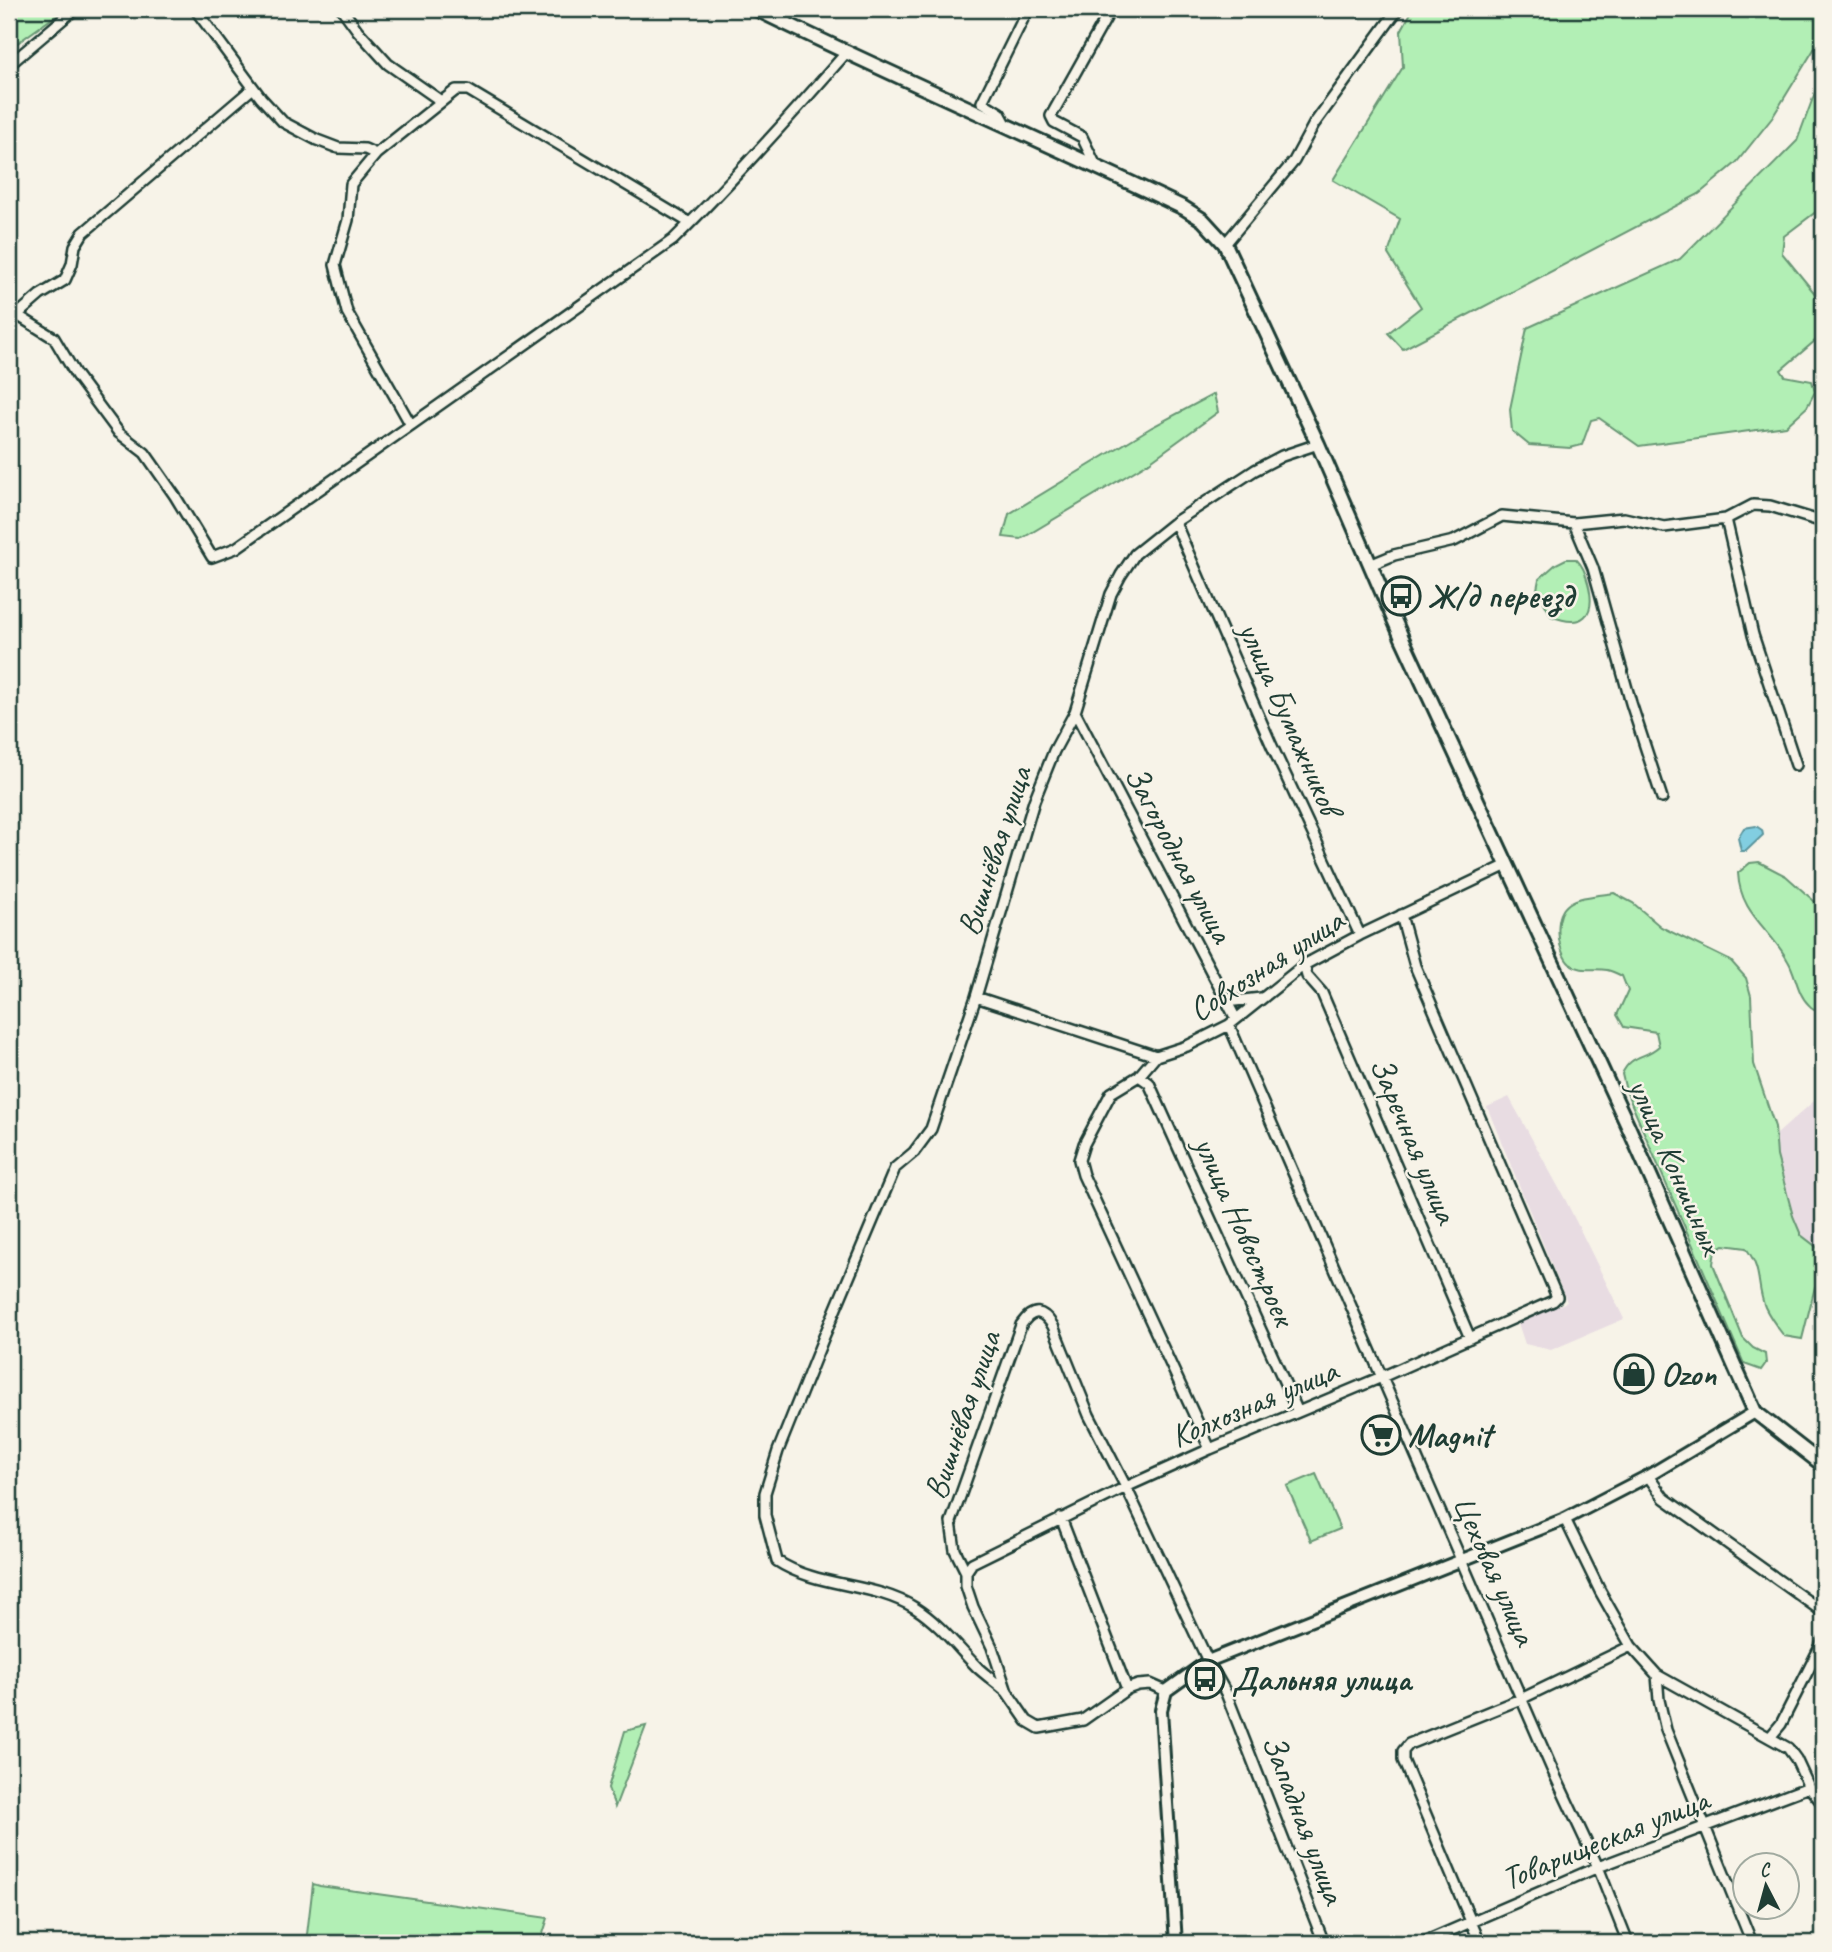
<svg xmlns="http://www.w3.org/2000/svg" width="1832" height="1952" font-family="Caveat,sans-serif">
  <rect width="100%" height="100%" fill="#f7f3e8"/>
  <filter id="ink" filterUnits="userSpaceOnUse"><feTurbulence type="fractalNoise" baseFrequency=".0143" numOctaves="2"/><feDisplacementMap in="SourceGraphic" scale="14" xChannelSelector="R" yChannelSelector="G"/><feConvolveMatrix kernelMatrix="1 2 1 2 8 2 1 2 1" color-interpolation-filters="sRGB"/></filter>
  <g filter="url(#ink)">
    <!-- built -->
    <path fill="#e8dce2" d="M1823,1093V1283L1741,1166Z
      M1509,1097L1566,1201L1624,1319L1551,1350L1525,1344L1518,1323L1567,1302L1487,1107Z"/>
    <!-- green -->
    <path fill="#b2efb5" stroke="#689674" stroke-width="2" d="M9,9H65L9,49Z
      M1413,9H1823V25L1816,46L1772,118L1736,163L1699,194L1403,349L1388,333L1421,307L1388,254L1400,219L1333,180L1403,67L1401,31Z
      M1823,71V203L1821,208L1784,236L1782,253L1821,301L1823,334L1781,370L1785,376L1812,381L1815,392L1807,407L1786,426L1639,446L1599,418L1591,420L1582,445L1570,448L1529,445L1512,431L1510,409L1527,328L1680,259L1797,141Z
      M1214,394L1218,412L1148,463L1021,539L1003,537L1009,514L1152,427Z
      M1566,559H1576C1584,567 1585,573 1588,583C1597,616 1582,629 1551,616L1537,589L1539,579L1556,564Z
      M1759,862L1786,876L1823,909V1012C1819,1011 1812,1009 1809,1005C1797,994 1796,974 1788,961C1770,928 1740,914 1738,873L1750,863Z
      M1614,893L1633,903L1661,927L1731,961L1746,978L1751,996L1754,1064L1775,1127L1777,1156L1793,1216L1801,1235L1823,1252V1283L1815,1287L1802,1339L1784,1336C1777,1327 1770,1318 1765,1307C1756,1285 1763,1271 1746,1248L1724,1245L1715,1250L1713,1264L1743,1338L1753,1348L1765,1354L1766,1363L1761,1370L1744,1364L1626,1091L1622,1074C1631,1054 1645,1059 1659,1046L1656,1032L1624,1027L1617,1015L1628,991L1622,976C1618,974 1612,971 1607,970C1595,968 1581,972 1570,964C1564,959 1560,947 1559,939C1554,896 1580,898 1614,893Z
      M1316,1474L1340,1529L1311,1541L1287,1486Z
      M646,1726L615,1807L608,1788L625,1731Z
      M313,1884L320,1886L548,1918L540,1943H306Z"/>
    <!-- water -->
    <path fill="#82cee1" stroke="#5a949c" stroke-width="2" d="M1756,826L1762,830L1763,835L1746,851H1741L1738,838L1744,828Z"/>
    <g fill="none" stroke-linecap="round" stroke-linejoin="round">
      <!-- minor casing -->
      <g stroke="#1f3d34" stroke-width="14">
        <path id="minor" d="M195,9L261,98L283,122L317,140L338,148L365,149L376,154
          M342,9L358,31L388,64L441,101
          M9,65L75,9
          M1006,124L1000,113L982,102L1028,9
          M1096,166L1082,137L1054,122L1051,116L1111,9
          M690,223L468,90H456L376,154L351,184L348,220L335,265L347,312L411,425L673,240C734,180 790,117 846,53
          M1225,244L1294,161L1314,124L1398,9
          M9,310L54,338L76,375L119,433L145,453L175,496L212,557L236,548L411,425
          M17,315L40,295L65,280L72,264L75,246L83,233L253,88
          M1726,519L1753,635L1796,765
          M1175,522L1271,744L1360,935
          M1574,523L1593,568L1631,703L1662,798
          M1370,565L1394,555L1454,541L1502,516L1574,523L1624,518L1664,527L1726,519L1753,505L1770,506L1823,522
          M1075,712L1236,1019
          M1304,965L1307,976L1322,993L1470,1338
          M976,997L1156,1056
          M1225,998L1235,1001L1261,998
          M1229,1025L1551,1767L1598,1867L1628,1943
          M1139,1076L1149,1083L1298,1412
          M1210,1449L1083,1175L1079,1160L1084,1144L1111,1093L1139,1076L1156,1056L1187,1046L1229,1025L1304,965L1360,935L1507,865
          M1648,1476L1664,1498L1823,1612
          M1061,1518L1127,1689
          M1565,1519L1600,1591L1631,1646L1657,1675L1788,1748L1796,1759L1809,1787L1823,1804
          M966,1572L955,1550L951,1522L1021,1325C1033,1307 1043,1310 1053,1326L1089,1415L1126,1487L1208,1661L1226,1693L1324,1943
          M1657,1675L1659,1700L1666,1730L1752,1943
          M1166,1691L1150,1684L1138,1685L1127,1689L1083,1720L1039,1728L1027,1721L1007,1692L992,1647L973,1607L966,1586V1572L972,1563L1126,1487L1210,1449L1384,1376L1553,1301L1557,1297L1415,966L1401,915
          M1007,1692C998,1684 987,1676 978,1668C958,1648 939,1623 915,1608C874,1582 818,1588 777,1561L765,1515V1493L778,1451L823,1339L895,1168L914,1152L931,1129L976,997L1034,801L1054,751L1075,712L1111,594L1121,575L1135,554L1175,522L1255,470L1282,456L1318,444
          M1771,1736L1781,1724L1823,1641
          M1422,1943L1598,1867L1809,1787
          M1480,1943L1403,1760V1751L1409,1744L1523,1698L1631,1646"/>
      </g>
      <!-- tertiary casing -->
      <g stroke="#1f3d34" stroke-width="16">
        <path id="tertiary" d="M1176,1943L1161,1710L1166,1691L1208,1661L1565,1519L1648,1476L1755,1412"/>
      </g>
      <!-- secondary casing -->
      <g stroke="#1f3d34" stroke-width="18">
        <path id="secondary" d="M756,9C897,78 1042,140 1184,208L1203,220L1225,244L1318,444L1402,638L1628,1126L1755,1412L1823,1465"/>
      </g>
      <!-- minor -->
      <use href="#minor" stroke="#f7f3e8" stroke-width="9"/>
      <!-- tertiary -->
      <use href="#tertiary" stroke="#f7f3e8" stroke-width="10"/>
      <!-- secondary -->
      <use href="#secondary" stroke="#f7f3e8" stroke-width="12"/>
    </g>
  </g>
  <!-- icons -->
  <defs>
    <g id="bus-ring" transform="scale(2.0125)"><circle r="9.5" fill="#f7f3e8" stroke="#1f3d34" stroke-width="1.5"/><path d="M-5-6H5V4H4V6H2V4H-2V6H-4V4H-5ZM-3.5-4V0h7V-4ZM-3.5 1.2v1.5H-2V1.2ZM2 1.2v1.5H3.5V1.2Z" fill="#1f3d34"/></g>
    <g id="shop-ring" transform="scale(2.0125)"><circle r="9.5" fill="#f7f3e8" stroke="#1f3d34" stroke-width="1.5"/><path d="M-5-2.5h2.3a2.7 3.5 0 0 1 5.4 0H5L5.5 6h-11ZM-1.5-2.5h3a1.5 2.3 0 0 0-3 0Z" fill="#1f3d34"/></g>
    <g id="supermarket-ring" transform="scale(2.0125)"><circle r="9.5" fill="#f7f3e8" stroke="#1f3d34" stroke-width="1.5"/><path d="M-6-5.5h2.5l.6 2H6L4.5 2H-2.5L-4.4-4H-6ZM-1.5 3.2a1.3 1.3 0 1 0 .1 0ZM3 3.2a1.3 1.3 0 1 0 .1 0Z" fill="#1f3d34"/></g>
  </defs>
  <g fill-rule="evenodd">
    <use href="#bus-ring" x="1401" y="596"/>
    <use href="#shop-ring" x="1634" y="1374"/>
    <use href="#supermarket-ring" x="1381" y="1435"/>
    <use href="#bus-ring" x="1205" y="1679"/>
  </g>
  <g text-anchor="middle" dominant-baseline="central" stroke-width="5" stroke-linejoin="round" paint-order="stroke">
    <!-- poi labels -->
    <g font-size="33" font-weight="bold" fill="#1f3d34" stroke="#f7f3e8" text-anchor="start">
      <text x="1428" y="596">Ж/д переезд</text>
      <text x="1661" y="1374">Ozon</text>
      <text x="1408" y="1435">Magnit</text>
      <text x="1232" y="1679">Дальняя улица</text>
    </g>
    <!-- street labels -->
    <g font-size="33" fill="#1f3d34" stroke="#f7f3e8">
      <text transform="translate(1290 718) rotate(66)">улица Бумажников</text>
      <text transform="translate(994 851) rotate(-72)">Вишнёвая улица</text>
      <text transform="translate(1179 854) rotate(62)">Загородная улица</text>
      <text transform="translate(1266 965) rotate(-33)">Совхозная улица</text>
      <text transform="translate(1414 1140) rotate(67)">Заречная улица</text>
      <text transform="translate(1676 1166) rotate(66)">улица Коншиных</text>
      <text transform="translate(1245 1231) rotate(66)">улица Новостроек</text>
      <text transform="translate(1254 1403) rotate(-23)">Колхозная улица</text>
      <text transform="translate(962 1415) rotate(-71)">Вишнёвая улица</text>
      <text transform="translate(1495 1570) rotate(66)">Цеховая улица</text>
      <text transform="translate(1304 1819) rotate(69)">Западная улица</text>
      <text transform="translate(1605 1839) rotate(-22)">Товарищеская улица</text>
    </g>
  </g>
  <!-- margin -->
  <rect width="1832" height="1952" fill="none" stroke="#f7f3e8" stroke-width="35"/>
  <rect x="18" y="18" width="1797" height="1917" fill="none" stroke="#1f3d34" stroke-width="2.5" filter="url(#ink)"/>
  <!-- north arrow -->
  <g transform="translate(1766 1886) rotate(354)"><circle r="33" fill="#f7f3e8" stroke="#a1aaa0" stroke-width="2"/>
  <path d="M0-5L12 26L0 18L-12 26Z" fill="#1f3d34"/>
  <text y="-10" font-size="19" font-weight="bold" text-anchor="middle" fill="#1f3d34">С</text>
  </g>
</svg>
